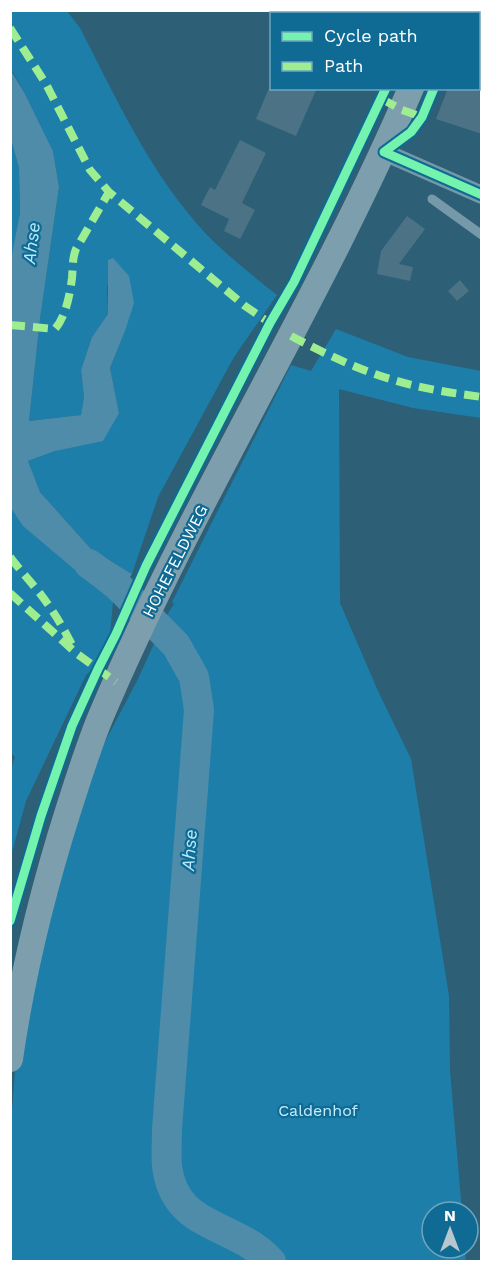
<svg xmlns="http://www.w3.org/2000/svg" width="492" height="1272" font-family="'Work Sans',sans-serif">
  <rect width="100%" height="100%" fill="#2d5f76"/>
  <!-- green -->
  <path fill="#1d7fa9" d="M10,11H67L80,28C117,100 151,175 207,235C229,257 253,276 277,295L234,357L158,497L132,574L91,549L40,492L28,461L55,451L119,413L110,368L125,331L107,284L108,314L92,337L81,370L84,397L81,415L29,421L40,319L59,187L53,151L25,94L11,69Z
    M11,139L19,168L20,213L11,265Z
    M336,329L408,357L481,371V418L413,408L339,389L340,603L378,691L411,759L449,996L450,1071L462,1212H432V1248H465L466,1261L11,1262L10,1136L16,1060L49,892L96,759L138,679L167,615L174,604L172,602L291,365L311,371Z
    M11,508L24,526L113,602L108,656L86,675L26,801L11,856L10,771L15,757L10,752Z"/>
  <!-- water -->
  <path fill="#4e8caa" d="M10,69L25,94L53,151L59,187L40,319L29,421L81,415L84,397L81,370L92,337L108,314V260L113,258L129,276L134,303L125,331L110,368L119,413L103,441L55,451L28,461L40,492L91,549L132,574L113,602L23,526L11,508L10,265L20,213L19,168L11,139Z"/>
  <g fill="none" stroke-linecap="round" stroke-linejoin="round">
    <!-- river -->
    <path stroke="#4e8caa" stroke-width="30" d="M89,564L116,584L176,645L194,677L199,710L167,1129C167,1141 166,1154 167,1166C173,1216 209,1221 246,1242C255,1247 264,1254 271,1262"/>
  </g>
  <!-- building -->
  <path fill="#4b7385" d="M269,88H317L296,136L256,119Z
    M448,88H473L482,92V134L436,119Z
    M240,140L266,153L242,203L255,210L240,239L224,231L229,219L201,205L210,187L215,190Z
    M407,216L425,229L399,264L413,267L410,281L377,274L381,251Z
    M460,280L469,291L457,301L448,291Z"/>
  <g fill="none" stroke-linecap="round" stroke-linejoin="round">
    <!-- lane -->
    <path stroke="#7699a9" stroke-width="9" d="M432,199L482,235"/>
    <!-- street -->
    <path stroke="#7699a9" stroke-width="18" d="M384,152L482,195"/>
    <!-- secondary -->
    <path stroke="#7d9fad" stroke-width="26" d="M442,14L443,10
      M10,1059C22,975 42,893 68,811C78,780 88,747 101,716C192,501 319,303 411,88"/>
    <!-- quiet -->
    <path stroke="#9fed91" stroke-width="8" stroke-dasharray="15 8" stroke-linecap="butt" d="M426,14L433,10
      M464,14L465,10
      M10,28L46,84L90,170L109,192L245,306L270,323
      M382,99L402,110L422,117
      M10,325L55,329C66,316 70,294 72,278C73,268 72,259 76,249L109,192
      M291,336C324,353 358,370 394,380C423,389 452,393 482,397
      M10,557C22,573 36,587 47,603C57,617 65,631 72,645
      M10,593L76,653L116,682"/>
    <!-- cycleway casing -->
    <g stroke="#0f6b94" stroke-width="13">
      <path id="cycleway" d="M434,88L422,117L411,132L384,152L482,195
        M10,921L41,816L72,726L98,669L116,634L146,566L270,323L294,282L386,88"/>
    </g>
    <!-- cycleway -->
    <use href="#cycleway" stroke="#73f3ae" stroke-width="9"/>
  </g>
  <g text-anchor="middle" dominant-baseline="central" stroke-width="4.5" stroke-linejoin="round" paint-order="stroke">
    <!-- street labels -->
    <g font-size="16" fill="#fff" stroke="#0f6b94">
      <text transform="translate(175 561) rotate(-63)">HOHEFELDWEG</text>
    </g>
    <!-- park labels -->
    <g font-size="16" fill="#c4edfe" stroke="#0f6b94">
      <text x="318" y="1110">Caldenhof</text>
    </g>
    <!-- water labels -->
    <g font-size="18" font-style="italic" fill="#bae9fc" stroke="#0f6b94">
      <text transform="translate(31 243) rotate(-83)">Ahse</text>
      <text transform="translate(189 850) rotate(-86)">Ahse</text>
    </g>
  </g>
  <!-- border -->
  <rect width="492" height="1272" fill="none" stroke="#ffffff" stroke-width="24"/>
  <!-- legend -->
  <rect x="270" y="12" width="210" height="78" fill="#0f6b94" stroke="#6fa6bf" stroke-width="1.5"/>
  <rect x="282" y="32" width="30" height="9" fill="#73f3ae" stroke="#6fa6bf" stroke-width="1.5"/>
  <text x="324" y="42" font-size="18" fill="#ffffff">Cycle path</text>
  <rect x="282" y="62" width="30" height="9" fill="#9fed91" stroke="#6fa6bf" stroke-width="1.5"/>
  <text x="324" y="72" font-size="18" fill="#ffffff">Path</text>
  <!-- north arrow -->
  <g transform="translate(450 1230)"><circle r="28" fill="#0f6b94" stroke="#6fa6bf" stroke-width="1.5"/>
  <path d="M0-4.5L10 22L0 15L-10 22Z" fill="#b6c7cf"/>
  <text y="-9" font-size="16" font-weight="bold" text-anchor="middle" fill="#ffffff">N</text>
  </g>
</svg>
